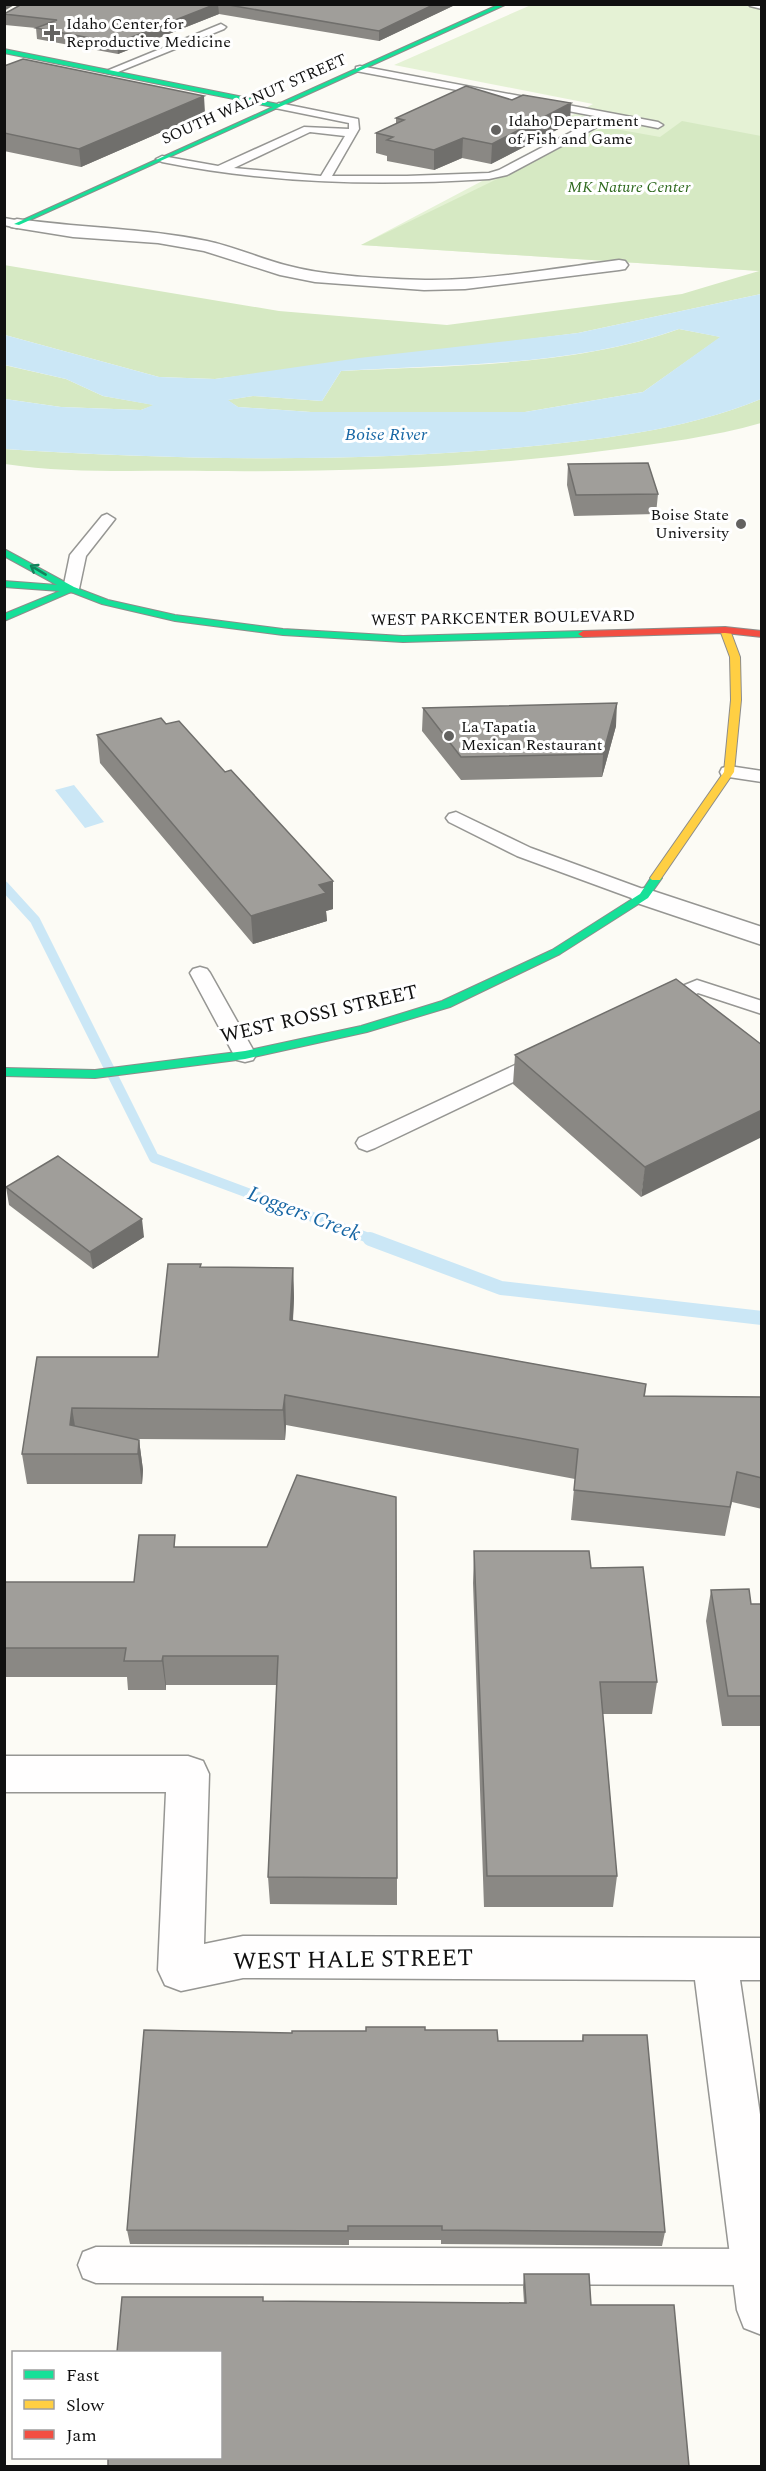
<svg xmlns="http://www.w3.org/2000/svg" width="766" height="2471" font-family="Spectral,serif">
  <rect width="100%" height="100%" fill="#fcfbf5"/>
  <!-- green -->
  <path fill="#e5f2d5" d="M531,5H761V271L361,245L586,126L563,120L593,104L394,65Z"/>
  <!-- forest -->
  <path fill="#d6e9c3" d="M682,121L761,136V294L578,333L215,379L159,377L5,335L4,265L279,311L447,325L682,294L759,271L361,245L604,127L660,137Z
    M679,329L721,337L643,392L525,412H311L238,407L227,400L253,396L322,401L341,371C451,365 574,367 679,329Z
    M4,365L66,379L103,396L155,405L141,410L61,407L5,399Z
    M761,399V423C712,437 662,443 610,450C477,468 343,472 208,471C141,470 71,474 5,464L4,449C174,460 344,463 513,448C596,440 683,431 761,399Z"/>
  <!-- water -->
  <path fill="#cbe7f6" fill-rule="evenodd" d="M761,294V399C683,431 596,440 513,448C344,463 174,460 5,449V399L61,407L141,410L153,405L103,396L66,379L5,365V335L159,377L215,379L359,358L578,333ZM679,329L720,337L643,392L525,412H311L238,407L228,400L253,396L322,401L341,371C453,364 572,367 679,329Z
    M74,785L104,822L85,828L55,790Z"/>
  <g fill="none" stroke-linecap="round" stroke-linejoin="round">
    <!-- stream-far1 -->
    <path stroke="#cbe7f6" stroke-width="10" d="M4,886L35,920L154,1158L374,1240"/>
    <!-- stream -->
    <path stroke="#cbe7f6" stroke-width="14" d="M370,1239L501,1288L762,1318"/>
    <!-- lane casing -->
    <g stroke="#969693" stroke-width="3">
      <path id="lane" d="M749,4H762V9L750,6Z
        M221,24L226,27L224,29L113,74L104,72Z
        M360,66L658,122L663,125L658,128L612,119L507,175L489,179C379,186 271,184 162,162L156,159L162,156L218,166L304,127L349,129V123L275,108L274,106L279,103L358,119L359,129L332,176H407L489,173L499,170L600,117L356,71V67ZM310,132L345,136L321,176L234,168Z
        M4,218L21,221L23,224L17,228L4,225Z
        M107,514L115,519L86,556L79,589L77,592H65L63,589L70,555L102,516Z
        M729,766L762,771V782L722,776L720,772L722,768Z
        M456,812L531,848L651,892L654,896L651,900H637L517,856L449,822L446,818L449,814Z
        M200,967L207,969L210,973L256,1055L253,1060L245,1062L237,1060L234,1055L190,973L193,969Z
        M697,980L762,1001V1014L698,993L669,1008L661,1010L653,1008L650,1003L653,998Z
        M543,1052L551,1054L554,1059L551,1064L375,1148L367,1151L359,1148L356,1143L359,1138Z
        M96,2247L762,2249V2285L96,2283L83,2278L78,2265L83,2252Z"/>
    </g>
    <!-- street casing -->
    <g stroke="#969693" stroke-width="3">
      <path id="street" d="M17,219C80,228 144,228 207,241C235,247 261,259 289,266C326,276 386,279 425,280C489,281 555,268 619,260L625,261L628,265L625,269L619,270L465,289L424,290L315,282L280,275L204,251L158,243L73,237L11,227L9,224L11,221Z
        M644,888L762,927V945L634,902L630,896L634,890Z
        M4,1756H188L203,1761L209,1774L204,1944L243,1936L762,1938V1980H740L762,2128V2335L744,2328L737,2310L695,1980L243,1978L181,1991L165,1985L158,1970L166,1792H4Z"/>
    </g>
    <!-- fast casing -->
    <g stroke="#8d8c8a" stroke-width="2">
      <path id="fast" d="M500,4H507L19,225L14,224L273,107L4,53V49L278,104Z
        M4,549L74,587L108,600L175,615L283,629L403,636L583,631L588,634L583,637L403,642L283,635L175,621L102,604L71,592L4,621V614L60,591L4,587V581L57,585L4,556Z
        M656,875L662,878L648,898L560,954L450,1007L367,1032L245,1059L95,1078L4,1076V1068L95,1070L245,1051L361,1026L442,1001L552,950L640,894L652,876Z"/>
    </g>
    <!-- slow casing -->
    <g stroke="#8d8c8a" stroke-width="2">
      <path id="slow" d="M725,627L730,630L740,657L741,700L734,772L660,880H652L650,878L724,772L731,700L730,657L720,630Z"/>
    </g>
    <!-- jam casing -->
    <g stroke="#8d8c8a" stroke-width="2">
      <path id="jam" d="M725,627L762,631V637L725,633L583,637L578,634L583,631Z"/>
    </g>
    <!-- lane -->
    <use href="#lane" fill="#fffefe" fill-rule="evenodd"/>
    <!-- street -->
    <use href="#street" fill="#fffefe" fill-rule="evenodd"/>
    <!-- fast -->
    <use href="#fast" fill="#16e098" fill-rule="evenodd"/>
    <!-- slow -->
    <use href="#slow" fill="#ffcf43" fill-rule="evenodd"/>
    <!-- jam -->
    <use href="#jam" fill="#f24e42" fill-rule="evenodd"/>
  </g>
  <!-- wall -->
  <path fill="#8a8884" d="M22,4H457L379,41L219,14L118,54L37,39L36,28L5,25L4,14Z
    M4,66L205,113L81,167L4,151Z
    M396,118L570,123L491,164L462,158L434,170L387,161V156L376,153V133L396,124Z
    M568,464L658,494L656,514L574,516L567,485Z
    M423,708L616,726L602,777L461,780L422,731Z
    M166,724L225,772L333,881V909L326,911L327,921L253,944L100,763L97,735Z
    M676,979L641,1197L513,1084L515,1055Z
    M6,1187L144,1237L93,1269L9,1205Z
    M201,1267L293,1268L294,1298L293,1321L646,1384L645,1396L762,1397V1509L732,1502L725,1536L571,1520L575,1479L286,1425L285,1440L135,1439L139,1440L143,1470L142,1484H27L22,1454L37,1357H158Z
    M177,1547H267L397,1878V1905L270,1904L268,1877L277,1685H166V1690H128L127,1677H4V1582H134Z
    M474,1551L591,1568L657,1682L652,1714H603L617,1876L613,1907H484L473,1583Z
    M711,1590L751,1604H762V1726H722L706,1621Z
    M425,2030L498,2041H582L583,2035L665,2232L662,2246L441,2244V2240H349V2245L130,2244L127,2230L292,2033Z
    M524,2274L591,2305L264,2301L524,2303L523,2287Z"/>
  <!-- shaded-wall -->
  <path fill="#706f6c" d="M4,4H16L4,11Z
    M216,4H218L219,14L118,54L117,43Z
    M435,4H457L379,41V31Z
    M204,96L205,113L81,167L79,149Z
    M571,103L570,123L491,164L492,144Z
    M463,138L462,158L434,170V150Z
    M617,703L616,726L602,777L603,754Z
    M333,881V909L326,911L327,921L253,944L251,916L319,885Z
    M762,1110V1137L641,1197L645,1167Z
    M142,1219L144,1237L93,1269L90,1252Z
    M293,1268L294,1298L291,1350L290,1320Z
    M285,1395L286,1425L285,1440L283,1410Z
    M72,1408L77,1438L75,1455L70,1425Z
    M139,1440L143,1470L142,1484L138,1454Z
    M163,1656L166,1685V1690L162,1661Z"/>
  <!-- building -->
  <path fill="#a09e9a" stroke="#706f6c" stroke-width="1.5" d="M22,4H216L117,43L36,28L57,20L4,14Z
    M223,4H435L379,31Z
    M23,59L204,96L79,149L4,133V66Z
    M466,86L512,100L523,95L571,103L492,144L463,138L434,150L387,140L393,137L376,133L404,120L396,118Z
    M648,463L658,494L576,495L568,464Z
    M617,703L603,754L461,757L423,708Z
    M161,718L166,724L179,721L225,772L231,770L333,881L319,885L326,893L251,916L97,735Z
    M676,979L762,1045V1110L645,1167L515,1055Z
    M58,1156L142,1219L90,1252L6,1187Z
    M168,1264H201L200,1267L293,1268L290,1320L646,1384L644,1396L762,1397V1478L737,1472L730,1507L574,1490L578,1449L285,1395L283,1410L72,1408L70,1425L139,1440L138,1454H22L37,1357H158Z
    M297,1475L396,1497L397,1878L268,1877L278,1656H163L162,1661H124L126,1648H4V1582H134L139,1535H175L174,1547H267Z
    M474,1551H589L591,1568L643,1567L657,1682H600L617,1876H487Z
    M749,1589L751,1604H762V1696H728L711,1590Z
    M366,2027H425V2030H497L498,2041H583V2035H647L665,2232L442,2230V2226H348V2231L127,2230L144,2030L292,2033V2031H366Z
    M524,2274H589L591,2305H674L689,2466H108V2457H220V2352H117L122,2297H263V2301L526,2303Z"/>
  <!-- one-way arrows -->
  <defs><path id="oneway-shaft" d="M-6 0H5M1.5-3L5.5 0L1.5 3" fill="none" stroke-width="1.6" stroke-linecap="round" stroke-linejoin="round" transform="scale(1.5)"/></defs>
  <use stroke="#13825b" href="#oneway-shaft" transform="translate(38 570) rotate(-149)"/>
  <!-- markers -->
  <g fill="#636260" stroke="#fff" stroke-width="2">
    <path d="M49 24h6v6h6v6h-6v6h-6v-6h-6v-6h6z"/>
    <circle cx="496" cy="130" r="6"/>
    <circle cx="741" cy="524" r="6"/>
    <circle cx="449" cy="736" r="6"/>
  </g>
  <g text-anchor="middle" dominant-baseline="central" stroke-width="6" stroke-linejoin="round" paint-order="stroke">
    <!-- far-poi labels -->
    <g font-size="16" fill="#101010" stroke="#fff" text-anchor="start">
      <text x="66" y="24">Idaho Center for<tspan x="66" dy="18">Reproductive Medicine</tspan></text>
      <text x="508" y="121">Idaho Department<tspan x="508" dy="18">of Fish and Game</tspan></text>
      <text x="729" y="515" text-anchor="end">Boise State<tspan x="729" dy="18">University</tspan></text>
      <text x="461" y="727">La Tapatia<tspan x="461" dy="18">Mexican Restaurant</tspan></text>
    </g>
    <!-- far-street labels -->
    <g font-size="16" fill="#101010" stroke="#fff">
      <text transform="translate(254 99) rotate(-24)">SOUTH WALNUT STREET</text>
      <text transform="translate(503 618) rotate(-1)">WEST PARKCENTER BOULEVARD</text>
    </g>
    <!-- far-park labels -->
    <g font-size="16" font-style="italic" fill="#2e691e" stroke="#fff">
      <text x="629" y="187">MK Nature Center</text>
    </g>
    <!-- far-water labels -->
    <g font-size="18" font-style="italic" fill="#1766a4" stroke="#fff">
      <text x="386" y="434">Boise River</text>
    </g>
    <!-- street labels -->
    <g font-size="20" fill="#101010" stroke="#fff">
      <text transform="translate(319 1014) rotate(-13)">WEST ROSSI STREET</text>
    </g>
    <!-- water labels -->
    <g font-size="21" font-style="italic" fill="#1766a4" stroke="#fff">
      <text transform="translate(304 1214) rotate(21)">Loggers Creek</text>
    </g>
    <!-- near-street labels -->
    <g font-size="24" fill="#101010" stroke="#fff">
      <text transform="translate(353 1960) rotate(-1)">WEST HALE STREET</text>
    </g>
  </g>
  <!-- border -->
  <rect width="766" height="2471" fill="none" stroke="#101010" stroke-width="12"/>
  <!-- legend -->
  <rect x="12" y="2351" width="210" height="108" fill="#ffffff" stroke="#9f9f9f" stroke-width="1.5"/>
  <rect x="24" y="2370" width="30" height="9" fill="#16e098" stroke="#9f9f9f" stroke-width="1.5"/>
  <text x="66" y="2381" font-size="18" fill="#101010">Fast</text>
  <rect x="24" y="2400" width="30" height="9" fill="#ffcf43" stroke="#9f9f9f" stroke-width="1.5"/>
  <text x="66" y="2411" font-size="18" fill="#101010">Slow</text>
  <rect x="24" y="2430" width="30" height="9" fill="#f24e42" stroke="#9f9f9f" stroke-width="1.5"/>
  <text x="66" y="2441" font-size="18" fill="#101010">Jam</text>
</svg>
